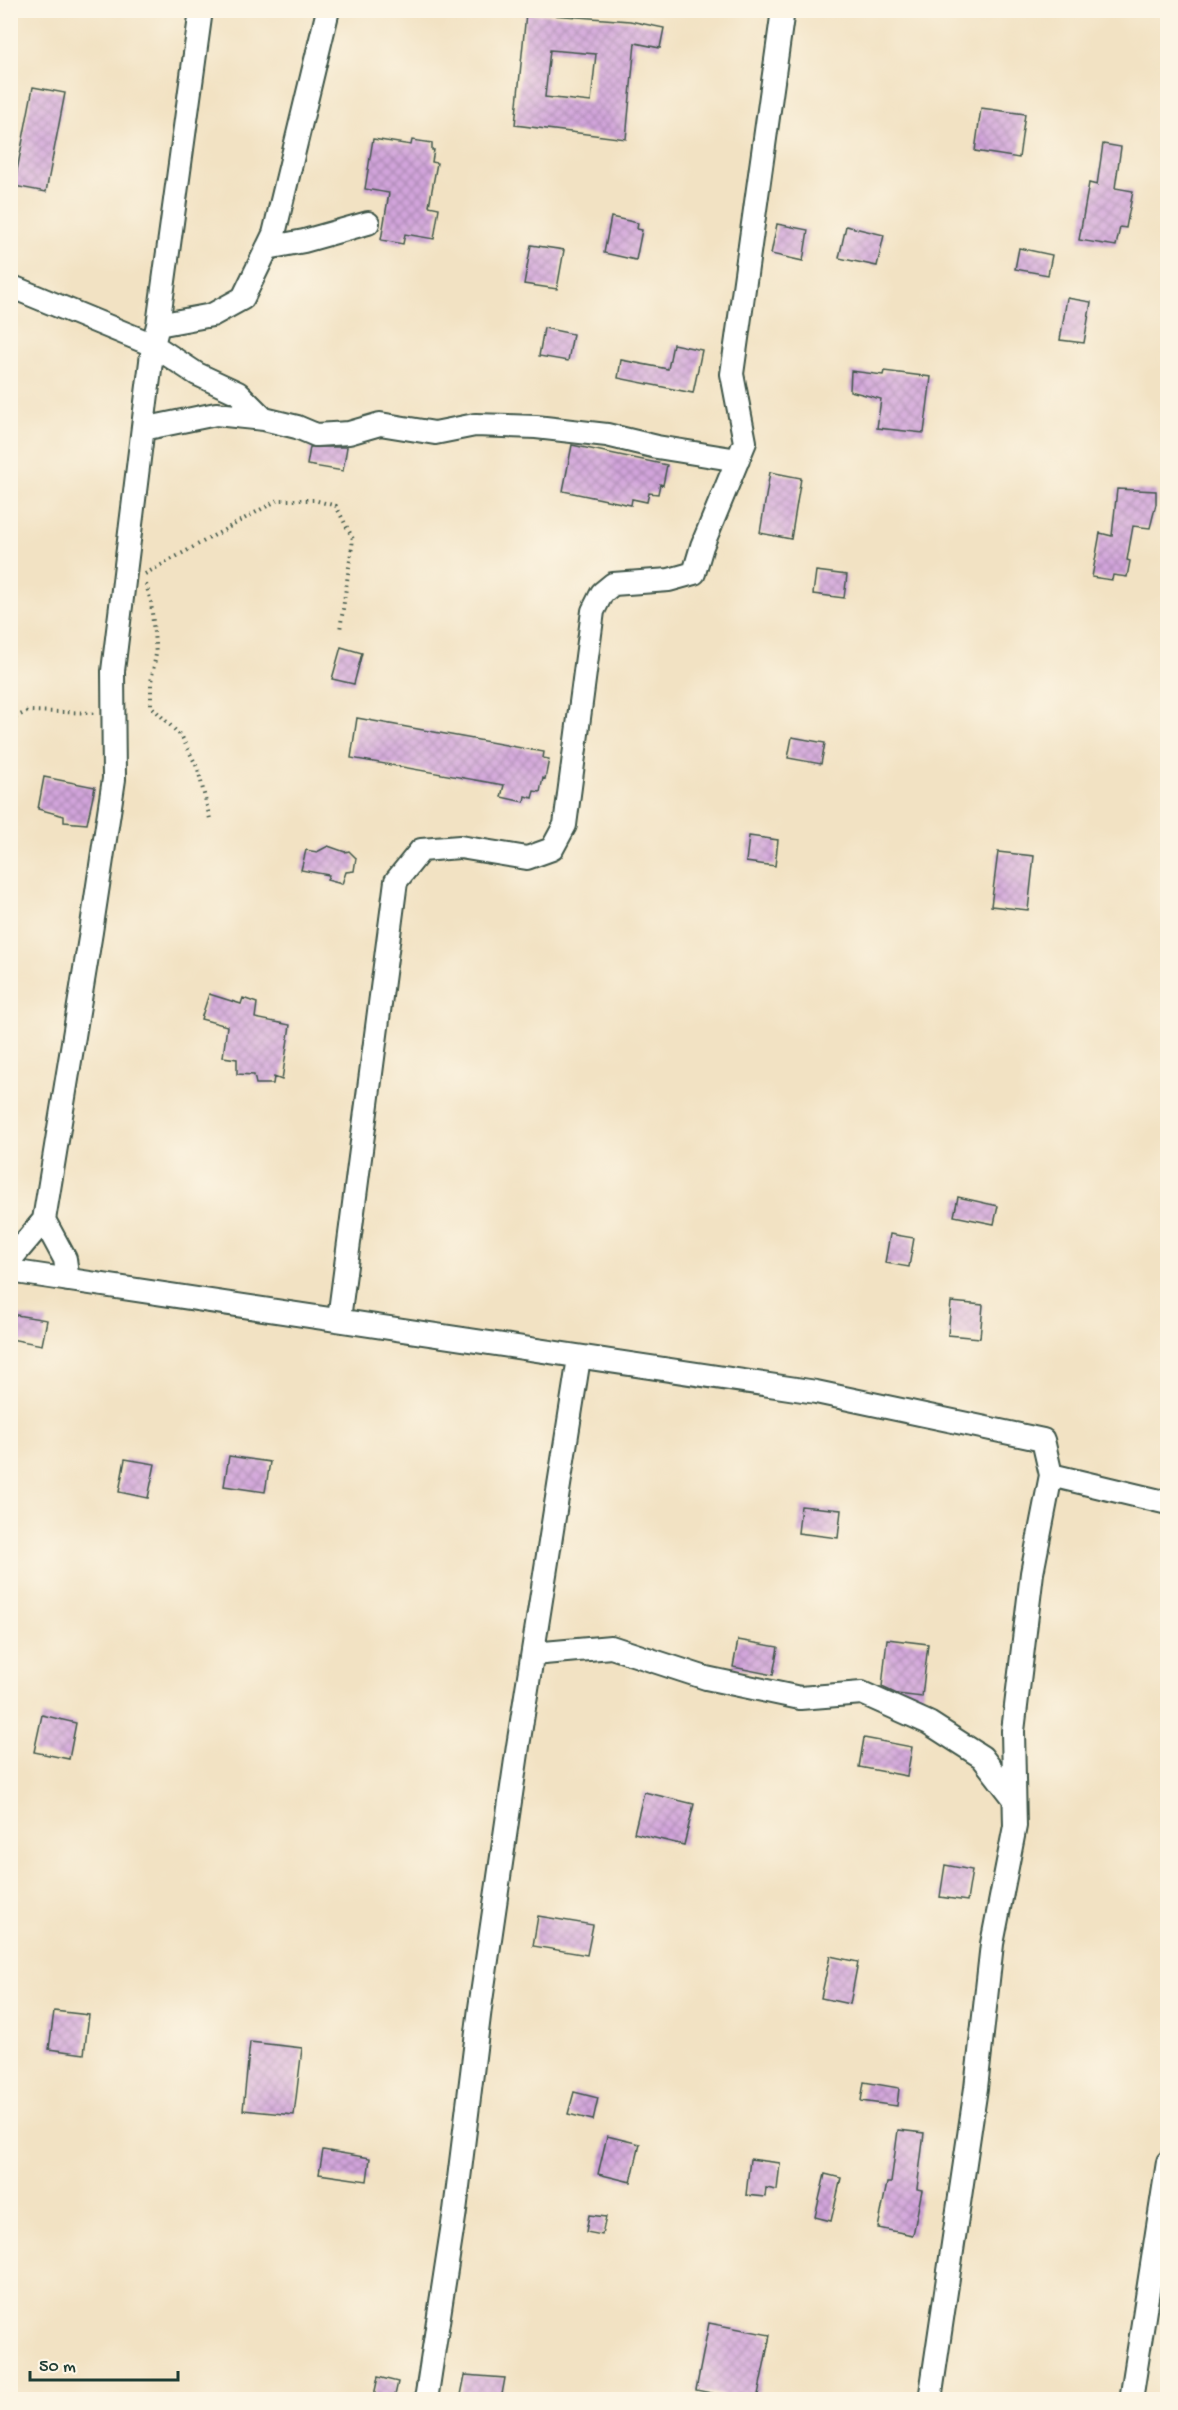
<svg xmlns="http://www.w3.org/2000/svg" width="1178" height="2410" font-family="'Gochi Hand',sans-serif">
  <defs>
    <pattern id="building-cross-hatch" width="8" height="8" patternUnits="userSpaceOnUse" patternTransform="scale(1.5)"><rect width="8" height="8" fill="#d2a4db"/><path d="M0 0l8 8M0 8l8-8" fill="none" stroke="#aa87b2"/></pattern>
  </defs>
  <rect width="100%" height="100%" fill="#fcf5e5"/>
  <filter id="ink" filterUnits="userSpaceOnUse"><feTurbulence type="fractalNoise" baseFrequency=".0167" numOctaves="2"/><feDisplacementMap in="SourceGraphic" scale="12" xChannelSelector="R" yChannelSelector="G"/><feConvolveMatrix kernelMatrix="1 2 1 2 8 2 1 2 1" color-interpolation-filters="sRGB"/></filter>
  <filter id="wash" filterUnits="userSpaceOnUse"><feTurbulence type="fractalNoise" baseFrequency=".008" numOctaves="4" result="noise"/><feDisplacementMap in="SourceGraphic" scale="24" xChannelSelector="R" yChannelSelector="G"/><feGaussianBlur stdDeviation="1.35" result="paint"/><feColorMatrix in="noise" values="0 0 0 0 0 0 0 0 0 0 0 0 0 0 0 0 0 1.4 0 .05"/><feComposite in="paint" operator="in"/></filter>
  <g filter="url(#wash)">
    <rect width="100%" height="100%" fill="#f2e2c3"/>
    <g id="blocks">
      <!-- building -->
      <path fill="url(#building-cross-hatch)" fill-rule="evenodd" d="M526,13L630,21L664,28L660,48L635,43L626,139L515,125ZM550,50L596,54L591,102L545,97Z
        M33,87L65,93L46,192L14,186Z
        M981,108L1025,114L1019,158L975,151Z
        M373,139L411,145L412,140L432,143V150H434L432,162L437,163L429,206L439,208L434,239L405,234L403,244L381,240L389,193L365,189Z
        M1103,144L1121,147L1115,188L1133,191L1126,228L1120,227L1116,246L1079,240L1089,183L1097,185Z
        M611,217L638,223L637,229L642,230L636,260L604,253Z
        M777,224L808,230L803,261L771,254Z
        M846,226L884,235L877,266L839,258Z
        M531,245L564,250L557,289L524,284Z
        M1019,248L1052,255L1048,275L1015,269Z
        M1067,298L1091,302L1084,343L1060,340Z
        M544,328L573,334L568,361L539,356Z
        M673,344L702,350L693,393L618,378L621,360L668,369Z
        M851,371L883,375L884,371L931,377L924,433L877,428L881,399L850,391Z
        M572,445L667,465L663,485L660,484L658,494L649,493L647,502L632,499L631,505L563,491Z
        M310,447H347L343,471L307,465Z
        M770,472L801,478L791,539L760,533Z
        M1117,489L1156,491V504L1150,528L1133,526L1127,560L1130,561L1127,577L1113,575L1112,580L1092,577L1100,533L1112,536Z
        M816,571L847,575L844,598L813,594Z
        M341,647L362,653L354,684L332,679Z
        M357,718L544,752L543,758L549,759L545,779L543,778L540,792L534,791L532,798L525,796L524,802L501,797L504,785L351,758Z
        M792,737L825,743L821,764L788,758Z
        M44,777L95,787L87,824L64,822V816L38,809Z
        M749,836L778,840L775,866L746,862Z
        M328,846L345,852L349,851L356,858L354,871L346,872L342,884L327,880L329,875L301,870L306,850L317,852Z
        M998,852L1034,856L1028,910L991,906Z
        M209,994L241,1004L243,998L257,1003L255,1018L290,1025L282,1080L274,1077L273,1084H256L254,1075L237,1074V1059L223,1057L227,1026L201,1019Z
        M958,1197L998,1206L994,1224L954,1216Z
        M890,1234L914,1238L909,1267L885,1263Z
        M951,1302L983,1305L980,1338L948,1335Z
        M10,1314L47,1320L42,1345L10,1339Z
        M229,1456L270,1462L265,1492L224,1486Z
        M125,1459L155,1464L148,1498L119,1492Z
        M801,1506L841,1510L838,1538L798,1533Z
        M887,1639L928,1644L922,1697L897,1694L882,1687Z
        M738,1640L778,1647L773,1675L733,1667Z
        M42,1715L76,1723L69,1759L34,1752Z
        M864,1738L912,1747L907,1776L859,1767Z
        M644,1792L694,1804L684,1845L634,1833Z
        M945,1865L972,1870L967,1901L940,1897Z
        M538,1916L593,1925L587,1955L533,1946Z
        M830,1956L858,1962L850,2004L821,1998Z
        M54,2011L89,2015L84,2054L49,2049Z
        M250,2042L302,2048L294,2115L243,2110Z
        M864,2082L899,2088L897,2106L861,2101Z
        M574,2092L598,2098L593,2120L568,2114Z
        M898,2130L924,2133L917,2189L922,2190L913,2235L878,2228L887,2183H891Z
        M607,2136L640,2144L631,2182L598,2174Z
        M323,2150L370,2158L367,2181L319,2174Z
        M750,2159L780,2163L777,2190L766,2188L765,2197L746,2195Z
        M825,2174L841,2178L831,2221L815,2217Z
        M589,2215L606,2217L602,2235L586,2232Z
        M709,2323L770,2335L757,2400H745L696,2390Z
        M465,2375L505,2378L501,2400H460Z
        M378,2377L398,2382L394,2400H373Z"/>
    </g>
  </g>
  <g filter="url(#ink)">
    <use href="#blocks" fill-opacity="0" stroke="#3f5649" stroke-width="1.5"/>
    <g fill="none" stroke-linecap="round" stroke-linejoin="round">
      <!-- minor casing -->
      <g stroke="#3f5649" stroke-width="26">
        <path id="minor" d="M267,248L304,241L368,223
          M10,286L153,345L197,374L238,393L264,419
          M158,325L212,315L243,298L274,234L328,10
          M143,429L216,414L264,419L297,427L316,435L349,433L380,424L435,433L475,425L536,427L607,435L657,447L738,460
          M44,1220L65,1259L68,1280
          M10,1260L44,1220L91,932L114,779L113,671L153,345L158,325L201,10
          M10,1271L816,1392L1043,1440L1051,1475L1168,1503
          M339,1319L396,881L421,850L460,847L527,858L552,849L565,825L593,611L602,593L613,584L669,580L694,573L702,546L745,442L732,374L783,10
          M533,1654L611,1647L706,1678L800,1698L862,1693L929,1723L982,1757L1013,1797
          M426,2400L455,2211L480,2008L518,1746L579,1358
          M930,2400L976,2088L992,1944L1015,1826L1013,1731L1032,1573L1051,1475
          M1131,2400L1168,2162"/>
      </g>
      <!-- path -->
      <path stroke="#3f5649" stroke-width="4" stroke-dasharray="1.5 4.5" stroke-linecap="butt" d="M145,574L278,500H314L336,506L353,539L340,630
        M146,584L151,602L156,654L151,682V706L182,737L198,769L210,819
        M10,720L28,711L95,713"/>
      <!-- minor -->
      <use href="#minor" stroke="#fff" stroke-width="22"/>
    </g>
  </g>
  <!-- margin -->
  <rect width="1178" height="2410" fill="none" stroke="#fcf5e5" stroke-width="36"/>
  <!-- scale -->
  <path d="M30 2371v9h148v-9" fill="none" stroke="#1f3d34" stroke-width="3"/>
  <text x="39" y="2371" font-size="18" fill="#1f3d34" stroke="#fcf5e5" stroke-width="4.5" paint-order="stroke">50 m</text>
</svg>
